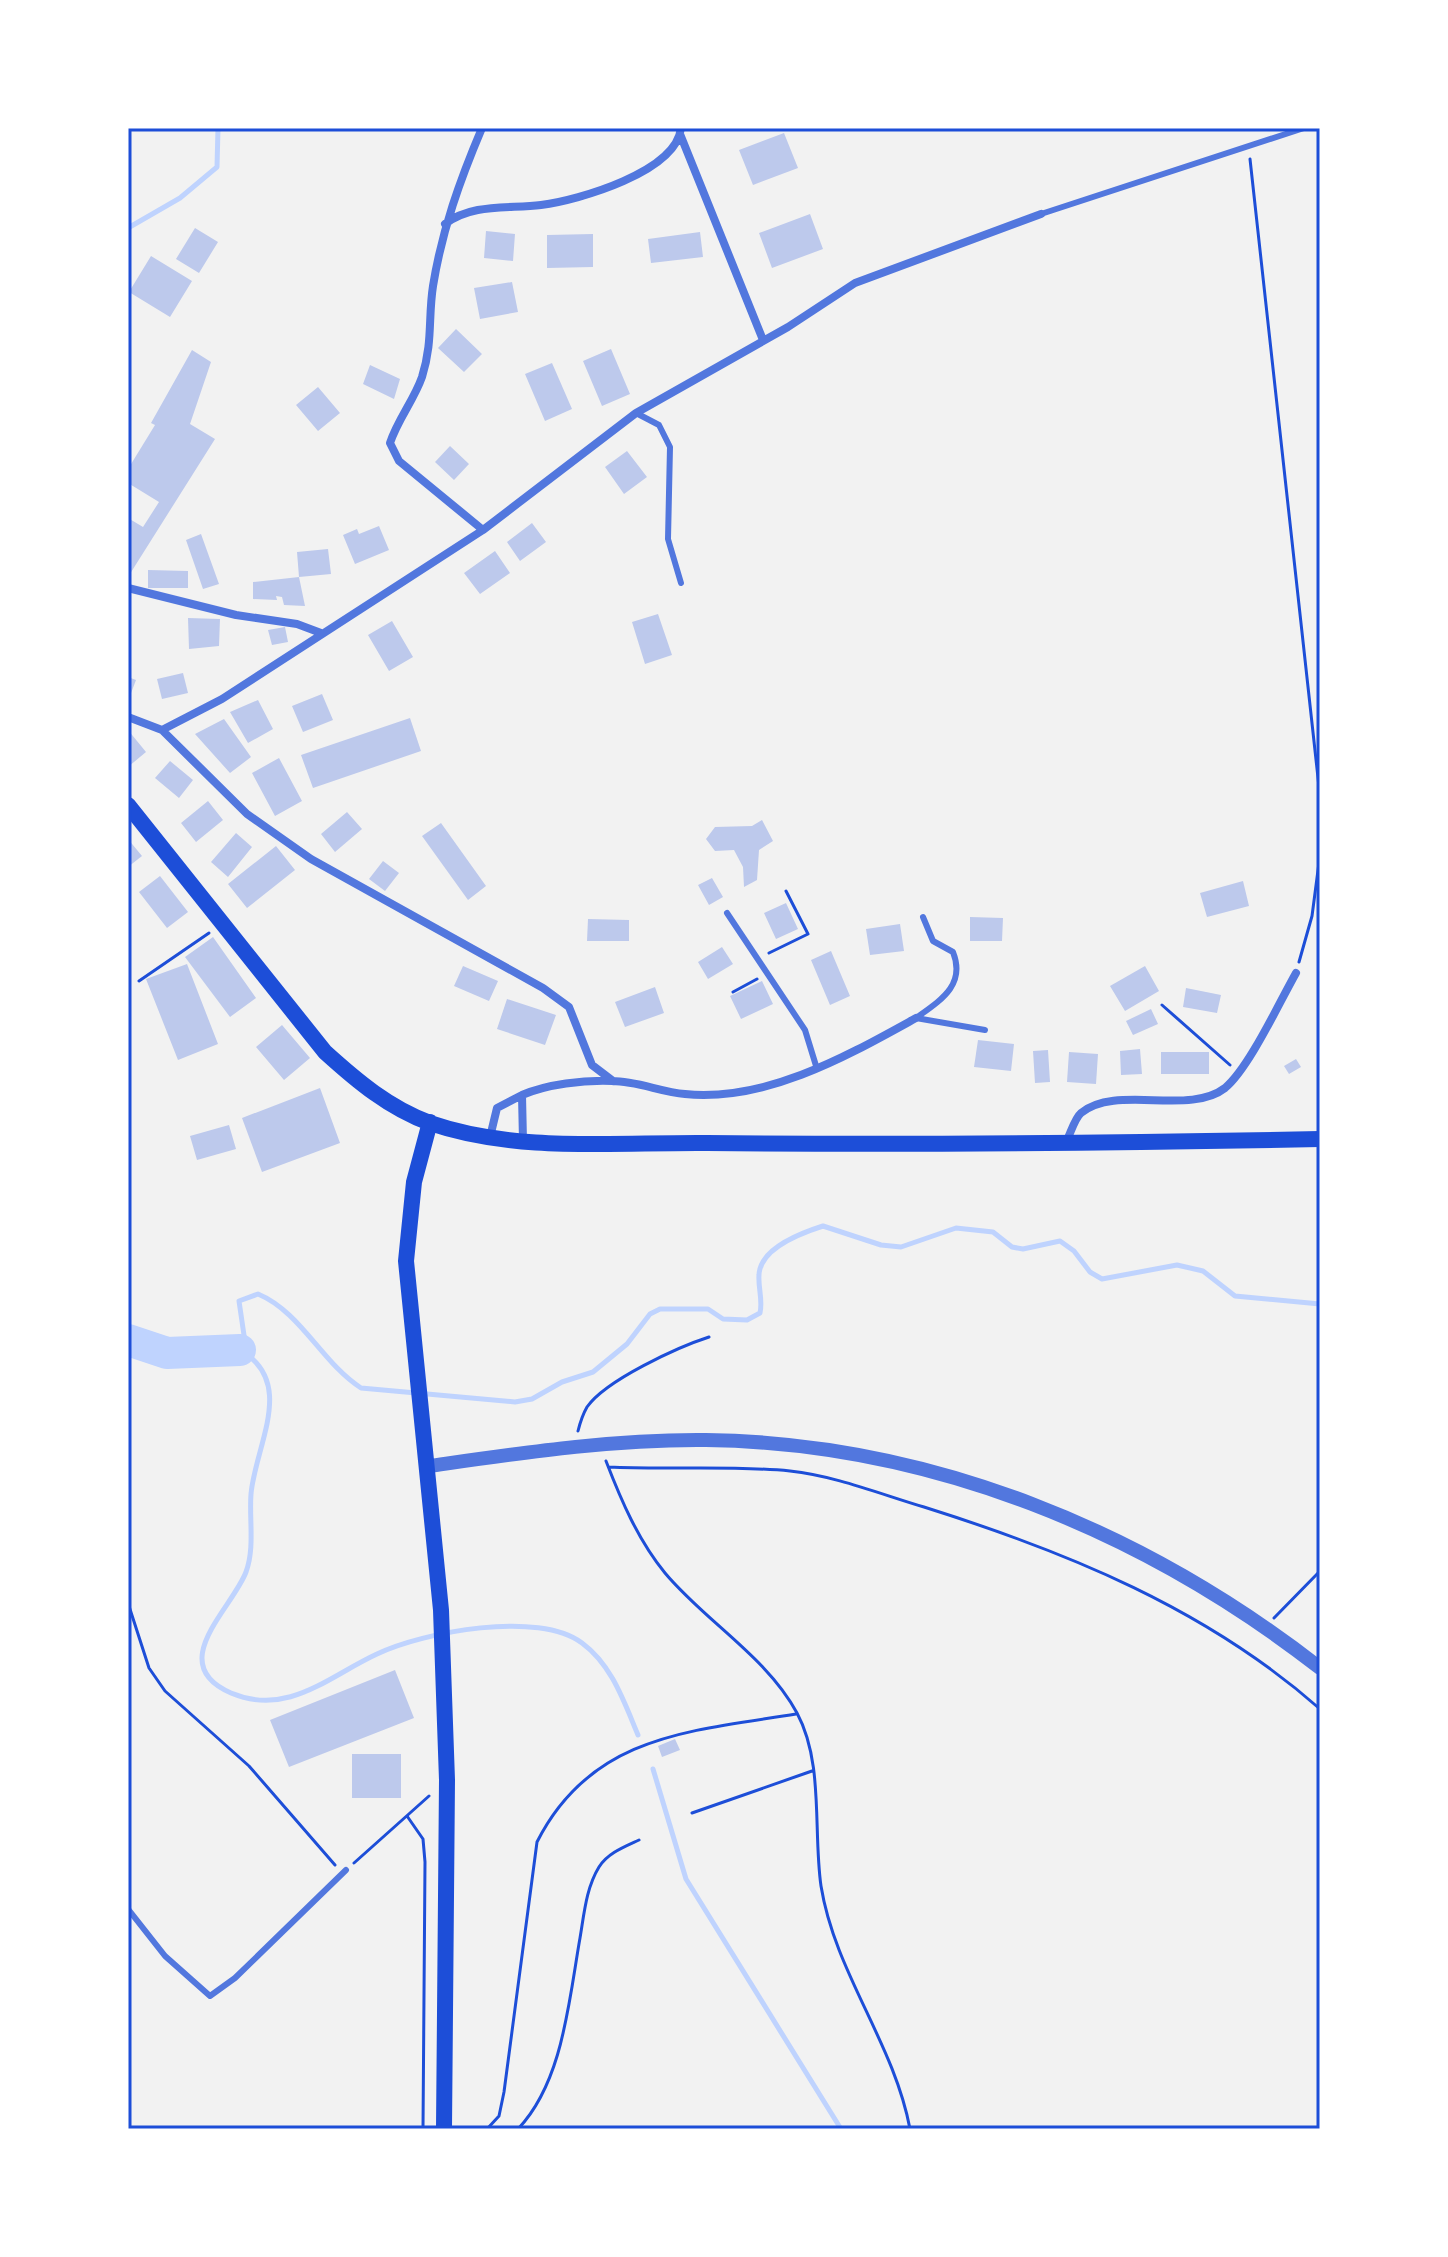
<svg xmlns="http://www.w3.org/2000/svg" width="1448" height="2257" font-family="Commissioner,sans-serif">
  <rect width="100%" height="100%" fill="#f2f2f2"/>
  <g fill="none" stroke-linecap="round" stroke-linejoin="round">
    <!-- stream -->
    <path stroke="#bfd3fe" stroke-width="5" d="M128,228L180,198L217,167L218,128
      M638,1735C624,1702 612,1665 582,1643C539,1610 423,1632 377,1654C329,1676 288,1717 231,1693C164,1664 232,1609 246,1572C255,1548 249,1519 251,1494C255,1446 297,1382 240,1350L245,1342L239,1301L258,1294C301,1312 322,1363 361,1388L515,1402L532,1399L562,1382L593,1372L627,1344L650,1314L660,1309H708L723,1319L747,1320L760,1313C763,1300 758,1288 759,1275C760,1248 801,1233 823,1226L881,1245L901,1247L956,1228L993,1232L1012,1247L1023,1249L1060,1241L1074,1251L1090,1272L1102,1279L1177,1265L1203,1271L1235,1296L1320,1304
      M653,1769L686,1879L841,2129"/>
    <!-- river -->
    <path stroke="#bfd3fe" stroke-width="32" d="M128,1340L167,1353L240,1350"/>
  </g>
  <!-- building -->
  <path fill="#bdc9ec" d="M784,133L798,168L753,185L739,150Z
    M810,214L823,249L772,268L759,233Z
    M195,228L218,242L199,273L176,259Z
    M486,231L515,234L513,261L484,258Z
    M700,232L703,257L651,263L648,239Z
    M593,234V267L547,268V235Z
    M151,256L192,281L170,317L129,292Z
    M512,282L518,312L480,319L474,288Z
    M456,329L482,354L464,372L438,348Z
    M611,349L630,394L602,406L583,361Z
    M192,350L211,362L190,424L215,439L128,577V518L143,527L159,502L128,483V469L155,425L151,423Z
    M552,363L572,409L545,421L525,374Z
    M370,365L400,379L394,399L363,384Z
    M318,387L340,413L318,431L296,405Z
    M450,446L469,464L454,480L435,462Z
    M627,451L647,477L624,494L605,467Z
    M532,523L546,542L520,561L507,542Z
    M379,526L389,550L355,564L343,535L357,529L359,534Z
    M201,534L219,584L203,589L186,540Z
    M328,549L331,574L299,577L297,552Z
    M495,551L510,573L480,594L464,573Z
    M148,570L188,571V588H148Z
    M299,577L305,606L284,605L282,597L276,596L277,600L253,599V582Z
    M658,614L672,655L645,664L632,622Z
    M188,618L220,619L219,646L189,649Z
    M392,621L413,657L389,671L368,635Z
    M285,627L288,642L272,645L268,630Z
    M183,673L188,693L162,699L157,679Z
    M128,677L136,680L128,701Z
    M322,694L333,720L303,732L292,706Z
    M258,700L273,729L248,743L230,712Z
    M410,718L421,751L313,788L301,755Z
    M224,719L251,757L230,773L195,734Z
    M128,730L146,752L128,767Z
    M279,758L302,801L275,816L252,773Z
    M170,761L193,780L179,798L155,778Z
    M208,801L223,820L196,842L181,823Z
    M347,812L362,829L335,852L321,834Z
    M762,820L773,841L759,850L757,880L744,887L743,867L734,850L715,851L706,839L715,827L752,826Z
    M441,823L486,886L468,900L422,836Z
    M236,833L252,847L228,877L211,862Z
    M128,839L142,856L128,867Z
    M276,846L295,870L247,908L228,884Z
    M383,861L399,873L385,891L369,879Z
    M160,876L188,912L167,928L139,892Z
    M712,878L723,897L709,905L698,885Z
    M1243,881L1249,906L1207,917L1200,893Z
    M786,903L798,929L776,939L764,913Z
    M970,917L1003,918L1002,941H970Z
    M588,919L629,920V941H587Z
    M900,924L904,951L870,955L866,929Z
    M213,937L256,998L230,1017L185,957Z
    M722,947L733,964L708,979L698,962Z
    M831,951L850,996L830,1005L811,960Z
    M187,964L218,1044L178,1060L146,979Z
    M463,966L498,981L489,1001L454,986Z
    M1145,966L1159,991L1125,1011L1110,986Z
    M762,981L773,1004L741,1019L730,996Z
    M655,987L664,1013L625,1027L615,1002Z
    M1186,988L1221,995L1217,1013L1183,1007Z
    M507,999L556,1015L545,1045L497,1029Z
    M1151,1009L1158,1024L1133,1035L1126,1021Z
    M282,1025L310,1058L284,1080L256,1047Z
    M978,1040L1014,1044L1011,1071L974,1067Z
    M1140,1049L1142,1074L1121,1075L1120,1051Z
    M1048,1050L1050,1082L1035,1083L1033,1051Z
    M1069,1052L1098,1054L1096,1084L1067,1082Z
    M1161,1052H1209V1074H1161Z
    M1296,1059L1301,1067L1289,1074L1284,1066Z
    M320,1088L340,1143L262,1172L242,1118Z
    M229,1125L236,1149L197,1160L190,1136Z
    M395,1670L414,1718L289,1767L270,1720Z
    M675,1739L680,1750L662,1757L658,1746Z
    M352,1754H401V1798H352Z"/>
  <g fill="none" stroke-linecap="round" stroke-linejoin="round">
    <!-- path -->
    <path stroke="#1d4ed8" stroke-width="3" d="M1250,159L1320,796
      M769,953L808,934L786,891
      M1299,962L1312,916L1320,855
      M139,981L209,933
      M733,992L757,979
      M1162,1005L1230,1065
      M578,1431C580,1423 583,1414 587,1407C606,1380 678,1347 709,1337
      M606,1461C621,1500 638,1540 665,1573C705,1621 767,1657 797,1713C824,1763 813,1831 821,1886C835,1973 894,2043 910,2129
      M609,1467C668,1470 731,1465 790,1471C836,1476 880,1494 924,1507C1067,1552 1207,1609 1320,1709
      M128,1603L149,1668L165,1691L249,1766L335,1865
      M1274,1618L1320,1571
      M692,1813L812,1771
      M407,1816L423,1839L425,1862L423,2129
      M354,1863L429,1796
      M487,2129L499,2116L504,2092L537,1842C591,1735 690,1731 796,1714
      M518,2129C563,2082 569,2000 580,1938C584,1915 586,1888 599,1867C608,1853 624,1847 639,1840"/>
    <!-- service -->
    <path stroke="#5277de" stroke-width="6" d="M1041,214L1304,128
      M636,413L659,425L670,447L668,539L681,583
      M727,913L805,1030L817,1069
      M923,917L933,941L953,952C966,985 941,1000 916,1018L985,1030
      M128,1909L165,1956L210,1996L235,1978L346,1870"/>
    <!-- minor -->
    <path stroke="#5277de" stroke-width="8" d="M482,128C460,180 442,230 433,286C428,318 433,342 422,377C414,400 398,419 390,443L399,461L483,530
      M680,134L763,340
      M445,224C472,203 509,209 541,205C579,200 676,172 681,128
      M128,588L236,615L297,624L321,633
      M128,717L162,730L222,699L483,530L636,413L788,327L855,283L1041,214
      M162,730L247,814L311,859L543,988L569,1007L592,1065L613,1081
      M490,1137L497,1108L522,1095
      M1067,1140C1071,1132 1075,1118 1081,1113C1116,1084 1189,1116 1225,1088C1249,1068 1279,1003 1296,973
      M523,1141L522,1095C548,1084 583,1080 612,1081C637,1081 661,1092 685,1094C767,1102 847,1056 916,1018"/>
    <!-- tertiary -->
    <path stroke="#5277de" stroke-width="14" d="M429,1466C521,1453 613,1439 706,1440C931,1443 1144,1531 1320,1668"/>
    <!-- secondary -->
    <path stroke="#1d4ed8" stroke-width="16" d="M128,805L325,1052C357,1081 389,1108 430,1123C517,1153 617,1142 707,1143C911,1145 1116,1143 1320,1139
      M430,1122L414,1182L406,1261L441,1610L447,1780L444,2129"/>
  </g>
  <!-- border -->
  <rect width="1448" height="2257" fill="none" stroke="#ffffff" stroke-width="260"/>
  <rect x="130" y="130" width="1188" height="1997" fill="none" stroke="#1d4ed8" stroke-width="3"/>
</svg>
